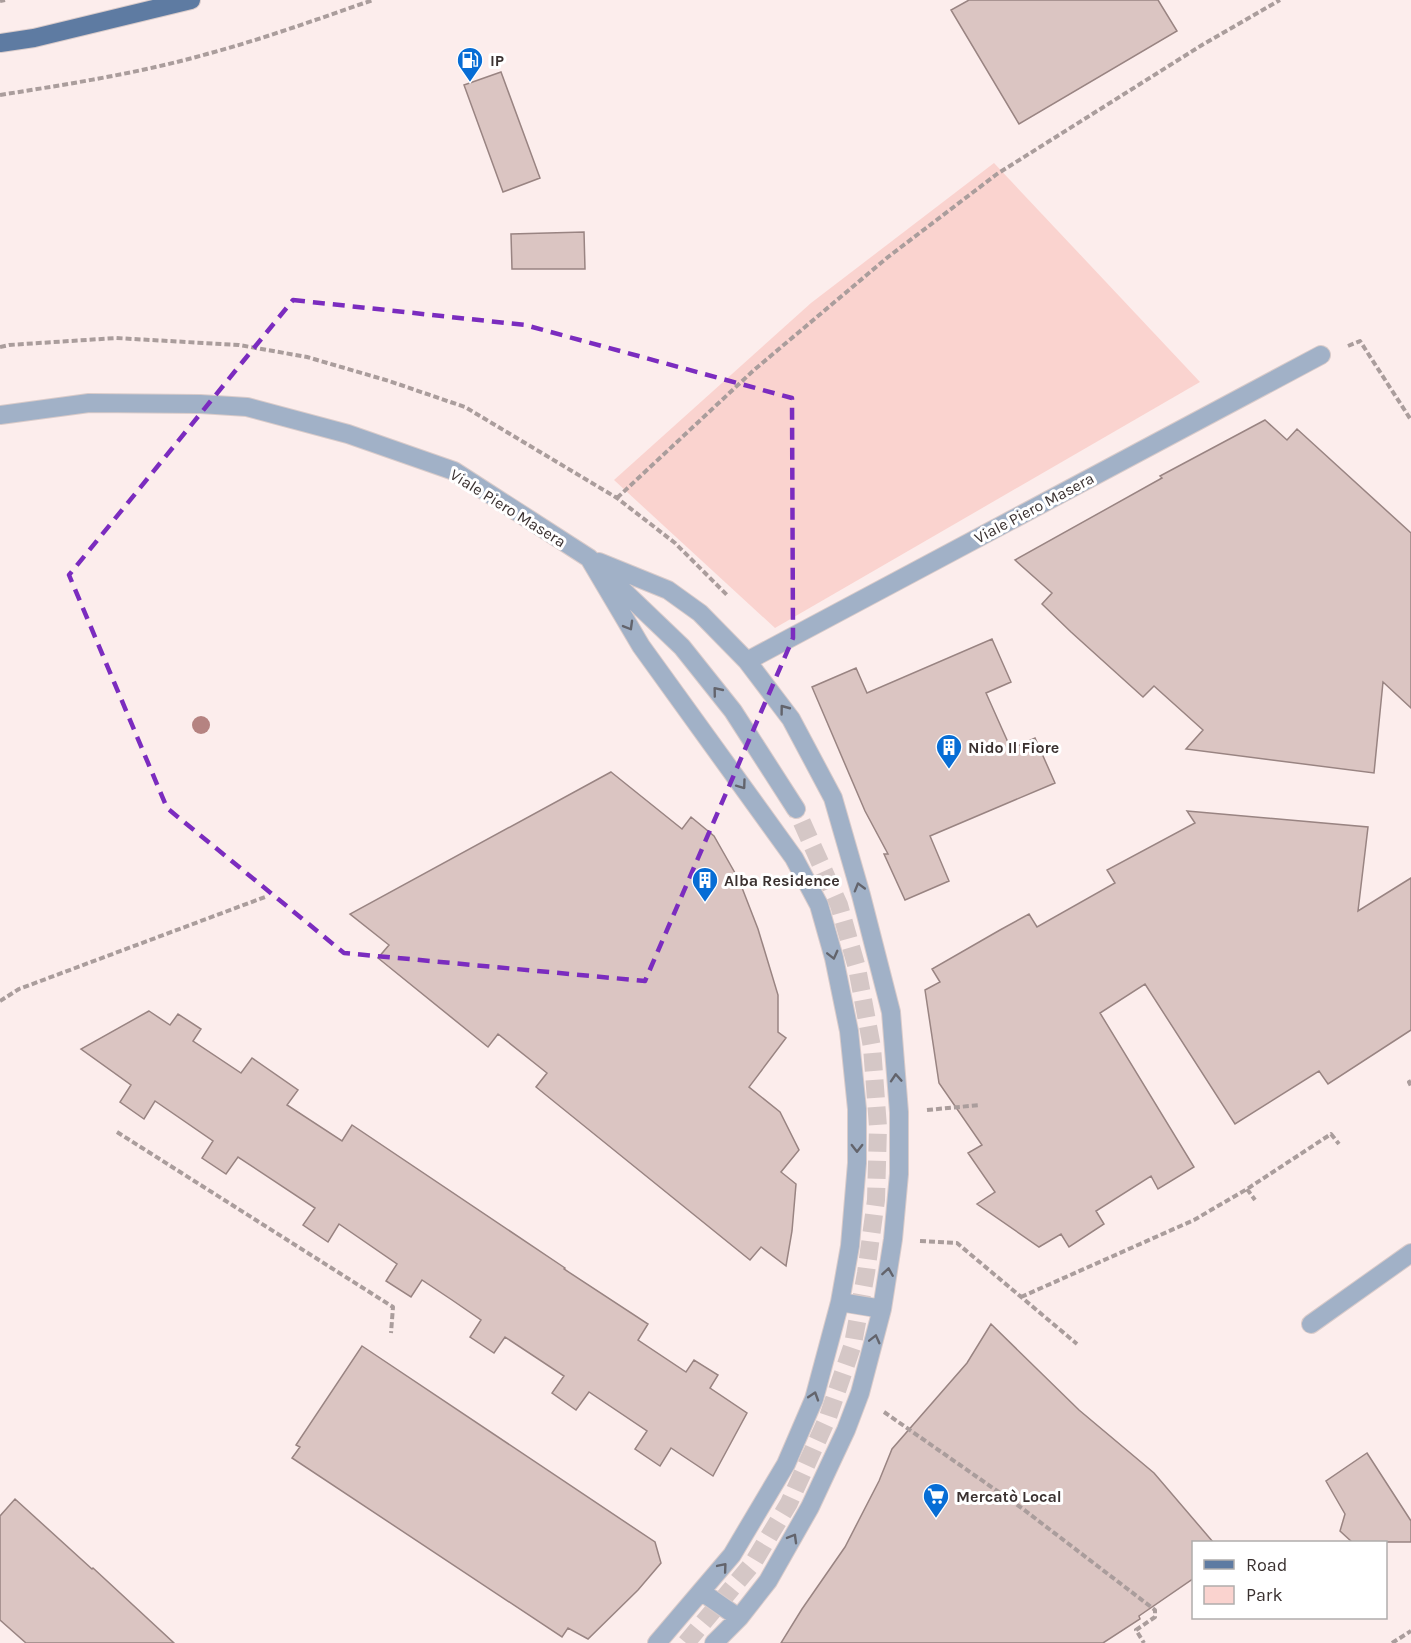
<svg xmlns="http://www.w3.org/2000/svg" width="1411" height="1643" font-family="Karla,sans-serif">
  <rect width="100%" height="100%" fill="#fcedec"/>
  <!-- green -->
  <path fill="#fad3cf" d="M994,163L1200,382L775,628L614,480L811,303Z"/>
  <!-- building -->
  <path fill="#dbc5c2" stroke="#998482" stroke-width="1.5" d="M969,0H1158L1177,31L1019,124L951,10Z
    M501,72L540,178L503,192L464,85Z
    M584,232L585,269H512L511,234Z
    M1265,420L1287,440L1297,429L1411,533V708L1383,682L1374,773L1186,749L1203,730L1154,686L1143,697L1071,632L1042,604L1052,593L1015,560L1162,478L1160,476Z
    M992,639L1011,682L986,693L1011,749L1035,738L1055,783L930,836L949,881L905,900L884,854H888L865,811L812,687L856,668L867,693Z
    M611,772L682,829L691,817L714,836L739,880L758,929L778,995V1032L786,1038L749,1087L780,1112L799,1150L781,1172L796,1184L792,1231L786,1266L761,1247L750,1260L536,1087L547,1073L498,1034L488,1047L378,958L389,945L350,914Z
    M1187,811L1368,827L1358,911L1411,878V1030L1328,1084L1319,1071L1235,1124L1145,984L1100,1013L1194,1167L1158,1189L1151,1176L1096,1211L1104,1224L1069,1247L1061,1234L1039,1247L977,1204L995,1192L968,1153L982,1145L939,1083L925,990L940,982L932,969L1000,930L1029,914L1037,927L1115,883L1107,870L1195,823Z
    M149,1011L170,1025L178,1014L201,1029L193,1041L241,1073L252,1058L298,1090L287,1105L342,1141L352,1125L565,1268L564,1269L648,1324L638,1340L686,1372L694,1360L718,1375L710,1388L747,1413L713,1476L671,1448L660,1466L635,1449L647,1431L589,1392L576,1410L552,1393L564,1376L505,1337L494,1353L470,1337L481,1320L452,1300L422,1280L411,1297L386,1281L397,1264L339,1224L328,1242L303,1225L315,1208L238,1157L226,1174L202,1158L213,1141L155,1101L144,1119L120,1102L131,1085L81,1049Z
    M991,1324L1079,1410L1154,1473L1213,1542H1194V1578L1139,1616L1140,1619L1103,1643H781L802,1609L845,1547L879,1481L892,1449L967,1363Z
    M362,1346L655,1542L661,1563L638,1590L588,1639L568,1628L562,1637L292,1458L300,1447L296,1445Z
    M1367,1453L1411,1521V1542H1352L1340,1531L1345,1514L1326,1481Z
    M15,1499L92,1569L93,1568L174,1643H26L0,1620V1516Z"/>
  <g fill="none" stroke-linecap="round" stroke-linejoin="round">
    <!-- minor-tunnel -->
    <path stroke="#d5c7c6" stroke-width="18" stroke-dasharray="18 9" stroke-linecap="butt" d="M686,1643L753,1563L789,1503L828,1417L853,1344L866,1273L876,1200L878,1127L872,1047L857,968L839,905L796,809"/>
    <!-- minor casing -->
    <g stroke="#d9cbca" stroke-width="20">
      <path id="minor" d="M0,415L89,403L200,404L247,407L348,434L454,471L589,558L682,647L733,711L796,809
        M589,558L641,646L794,858L819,905L834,958L849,1031L857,1109V1163L850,1246L840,1302L814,1399L786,1464L732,1555L657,1643
        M599,562L668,590L700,613L747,661L791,719L833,798L861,895L891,1012L899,1112V1174L893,1239L882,1309L840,1302
        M747,661L1321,355
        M1311,1324L1411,1253
        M702,1592L739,1618L768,1581L810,1507L846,1430L860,1393L882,1309
        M714,1643L739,1618"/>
    </g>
    <!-- major casing -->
    <g stroke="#d9cbca" stroke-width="20">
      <path id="major" d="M0,43L34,38L191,0"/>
    </g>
    <!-- path -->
    <path stroke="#aa9d9c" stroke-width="4" stroke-dasharray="6 3" stroke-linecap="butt" d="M0,1L5,0
      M0,95C69,84 140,73 207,54C263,39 318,19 373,0
      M1348,346L1360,341L1411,420
      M0,347L9,345L116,338L239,345L307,357L389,381L465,407L617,498L675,543L727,595
      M617,498L754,370L888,257L997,174L1202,45L1280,0
      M0,1001L19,989L265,897
      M1411,1081L1409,1082L1411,1086
      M927,1110L980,1105
      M117,1132L393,1307L391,1333
      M1247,1189L1255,1200
      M920,1241L957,1243L1077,1344
      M1021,1297L1194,1220L1247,1189L1331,1134L1339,1144
      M884,1412L1023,1509L1155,1610V1617L1136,1630L1144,1643
      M1392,1643L1411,1631"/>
    <!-- minor -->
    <use href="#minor" stroke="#a1b1c7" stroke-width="18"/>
    <!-- major -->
    <use href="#major" stroke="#5e7ba2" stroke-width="18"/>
  </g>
  <!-- trees -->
  <circle fill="#b58381" cx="201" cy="725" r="9"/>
  <!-- one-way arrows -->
  <defs><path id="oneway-chevron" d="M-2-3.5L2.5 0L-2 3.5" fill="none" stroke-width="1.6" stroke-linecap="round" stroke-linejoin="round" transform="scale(1.5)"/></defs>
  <g stroke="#63646c">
    <use href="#oneway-chevron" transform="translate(629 626) rotate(60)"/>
    <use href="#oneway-chevron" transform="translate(717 691) rotate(-129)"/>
    <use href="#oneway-chevron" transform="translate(784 709) rotate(-127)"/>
    <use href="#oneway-chevron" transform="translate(742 785) rotate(54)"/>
    <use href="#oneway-chevron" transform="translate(859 887) rotate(-106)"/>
    <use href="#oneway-chevron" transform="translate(833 955) rotate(76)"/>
    <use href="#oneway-chevron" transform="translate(896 1078) rotate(-94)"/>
    <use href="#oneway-chevron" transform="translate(857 1148) rotate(90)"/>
    <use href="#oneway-chevron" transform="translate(888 1272) rotate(-81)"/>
    <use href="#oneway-chevron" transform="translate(875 1339) rotate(-76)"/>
    <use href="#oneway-chevron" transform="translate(814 1396) rotate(-72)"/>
    <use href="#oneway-chevron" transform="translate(793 1538) rotate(-60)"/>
    <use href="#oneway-chevron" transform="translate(723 1567) rotate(-50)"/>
  </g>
  <!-- marked area -->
  <path fill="none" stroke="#7b2cbf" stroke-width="4.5" stroke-dasharray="12 8" stroke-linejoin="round" d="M293,300L525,325L792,398L793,638L645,981L344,953L167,808L69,575Z"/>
  <!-- icons -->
  <defs>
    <g id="fuel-pin" transform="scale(1.35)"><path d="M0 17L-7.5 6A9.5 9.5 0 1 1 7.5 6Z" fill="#076dd5" stroke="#fff"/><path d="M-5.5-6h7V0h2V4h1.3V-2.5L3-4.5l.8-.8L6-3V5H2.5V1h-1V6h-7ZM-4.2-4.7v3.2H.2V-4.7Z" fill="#fff"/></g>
    <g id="building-pin" transform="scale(1.35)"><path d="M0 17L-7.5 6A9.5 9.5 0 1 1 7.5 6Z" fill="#076dd5" stroke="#fff"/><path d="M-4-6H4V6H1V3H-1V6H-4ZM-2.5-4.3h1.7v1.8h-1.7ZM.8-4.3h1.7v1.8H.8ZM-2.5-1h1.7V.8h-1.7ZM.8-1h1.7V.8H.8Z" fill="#fff"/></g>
    <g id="supermarket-pin" transform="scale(1.35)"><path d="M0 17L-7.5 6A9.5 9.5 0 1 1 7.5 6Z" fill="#076dd5" stroke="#fff"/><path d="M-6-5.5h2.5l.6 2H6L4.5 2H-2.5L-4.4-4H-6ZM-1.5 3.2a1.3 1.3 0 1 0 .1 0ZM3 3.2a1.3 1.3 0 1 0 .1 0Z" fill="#fff"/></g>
  </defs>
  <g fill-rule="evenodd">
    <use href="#fuel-pin" x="470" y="60"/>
    <use href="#building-pin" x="949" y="747"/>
    <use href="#building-pin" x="705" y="880"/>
    <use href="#supermarket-pin" x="936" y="1496"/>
  </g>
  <g text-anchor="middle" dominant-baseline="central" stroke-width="6" stroke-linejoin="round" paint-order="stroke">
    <!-- poi labels -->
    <g font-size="16" font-weight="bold" fill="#3a3130" stroke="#fff" text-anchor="start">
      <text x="490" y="60">IP</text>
      <text x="968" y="747">Nido Il Fiore</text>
      <text x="724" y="880">Alba Residence</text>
      <text x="956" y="1496">Mercatò Local</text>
    </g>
    <!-- street labels -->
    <g font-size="16" fill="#3a3130" stroke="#fff">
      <text transform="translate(508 508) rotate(32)">Viale Piero Masera</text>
      <text transform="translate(1034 508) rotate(-28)">Viale Piero Masera</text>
    </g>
  </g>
  <!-- legend -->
  <rect x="1192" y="1541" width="195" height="78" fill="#ffffff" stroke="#b0adac" stroke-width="1.5"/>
  <rect x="1204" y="1560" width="30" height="9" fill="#5e7ba2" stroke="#b0adac" stroke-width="1.5"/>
  <text x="1246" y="1571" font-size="18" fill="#3a3130">Road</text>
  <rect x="1204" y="1586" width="30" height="18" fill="#fad3cf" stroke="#b0adac" stroke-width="1.5"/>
  <text x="1246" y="1601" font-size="18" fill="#3a3130">Park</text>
</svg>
